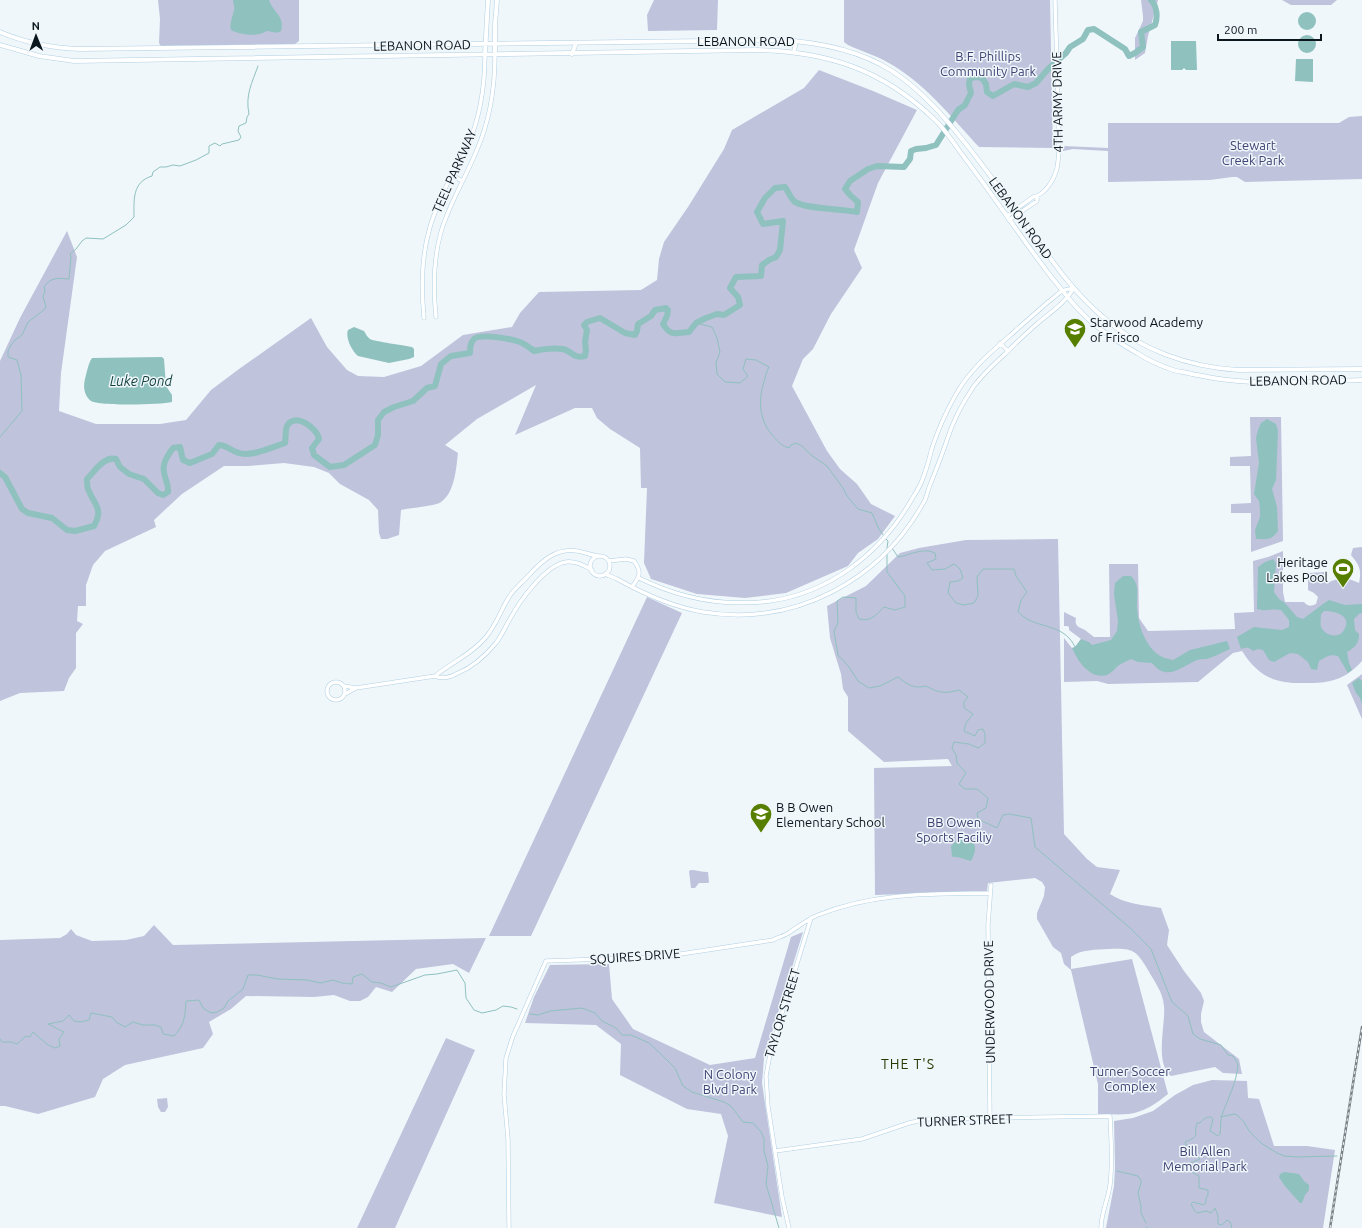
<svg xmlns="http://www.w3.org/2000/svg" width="1362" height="1228" font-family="Ubuntu,sans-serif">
  <rect width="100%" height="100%" fill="#f0f7fb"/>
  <!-- green -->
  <path fill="#bfc3dc" d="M158,0H299V41L295,44L161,46L159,43L160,19Z
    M654,0H718L717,30L648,31L647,15Z
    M844,0H1050L1053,148L979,147C952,118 923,81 887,62C875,55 861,51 848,45L844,42Z
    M1141,0H1158L1148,36L1145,53L1135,60V38L1143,21V16Z
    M1282,0H1337L1331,5H1291Z
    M819,70L873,91L917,110L878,183L854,250L862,268L831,314L813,349L803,359L792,386L827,451L840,469L857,484L871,504L895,516L878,539L858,553L848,566L786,593L745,598L697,594L651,579L644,563L647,488H641L640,448L610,429L597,418L592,408H575L515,435L536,385L477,419L445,445L458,453C456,469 455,492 441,502C436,506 409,508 401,510L399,535L387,539H381L379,533L378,510L369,500L340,484L329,473L314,467L284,463L248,466H224L182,494L154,520L156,527L105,551L93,565L86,585V606H78L77,621L83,624L76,633V668L69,678L64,691L20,693L0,701V361L20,318L67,231L77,257L61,373L59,411L96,424H160L186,420L211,390L239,369L311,318L327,347L347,370L358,376L384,377L421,366L463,335L512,327L520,313L539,292L641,290L657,280L659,259L664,242L688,207L724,149L732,130L804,88Z
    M1362,116V179L1245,182L1237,177H1232L1210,180L1108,182V151L1073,149L1063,151V146L1108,148V123H1339L1349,117Z
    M1250,417H1281L1283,541L1251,552V513H1231V504L1251,503L1250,466H1230V457L1251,456Z
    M1058,539L1064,834L1087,859L1097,867L1120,870L1110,894C1124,904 1145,905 1161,908L1169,930L1167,945L1184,971L1201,993L1204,1001L1201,1014V1022L1204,1032L1239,1059L1242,1074L1223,1073L1215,1067L1171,1076C1154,1063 1166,1024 1164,1006C1163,992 1154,981 1148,970C1136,950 1133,948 1109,949C1096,950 1081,949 1071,957V969L1132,959L1168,1094C1157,1103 1144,1112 1129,1114C1119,1115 1108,1114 1098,1114V1084L1071,970L1064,964L1061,953L1053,947L1037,919V913L1044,896L1045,887L1042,882L1035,878L988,883L987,891L875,895L874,768L952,766L948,759L884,762L848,731V697L843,689L841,674L830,638L827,606L866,586L900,553L919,548L966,540Z
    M1362,547V661C1347,678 1332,683 1310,683C1277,684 1260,679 1242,651L1233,653L1198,682L1108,684L1097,681L1064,682V638L1072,648L1075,647L1081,639L1069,630V627L1067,626H1064V612L1076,618C1074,627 1080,627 1085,630C1088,632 1091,635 1094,637H1110L1109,564H1138L1139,618L1148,631L1235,629L1234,613L1254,612L1253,561L1268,557L1283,551V592L1285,602H1304C1308,607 1311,606 1316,604L1318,597L1314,593L1308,590V573L1325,572L1328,583C1338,577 1349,578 1359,583C1362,569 1359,565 1351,555L1353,548Z
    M647,597L682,613L531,936H489Z
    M1362,674V719L1347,685Z
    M691,870C696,870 701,872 708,872L709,882L708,883H699L695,888H691L689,871Z
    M154,925L173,945L486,938L469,973L453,964L416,969L392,992L376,987L368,997L360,1001H350L334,995L314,997L246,996L231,1009L209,1022L213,1034L203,1048L125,1065L103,1079L95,1097L38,1114L5,1106H0V940L60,938L67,934L71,929L76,935L92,941L126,940L144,936Z
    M803,932L764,1058L762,1083L782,1217L714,1203L728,1136L721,1114L687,1109L620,1075L621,1044L596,1025L525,1023L534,997L550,965L609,964L612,999L633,1029L710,1065L755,1058L791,937Z
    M446,1038L475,1050L395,1228H357Z
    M1212,1080L1247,1081L1248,1098L1259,1099L1274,1146H1307L1335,1150L1323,1228H1106L1114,1186L1115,1167L1114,1121L1133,1118L1153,1111L1175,1095L1193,1085Z
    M167,1098L168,1107L165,1112H161L158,1107L157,1099Z"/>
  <!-- water -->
  <path fill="#8fc1bf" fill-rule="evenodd" d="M233,0H269C273,13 285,15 281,31C276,34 273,32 268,31C265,31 263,34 259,34C252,36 238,34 231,30C229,23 233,17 234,10C235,7 233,3 233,0Z
    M1298 21a9 9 0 1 1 18 0a9 9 0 1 1-18 0Z
    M1298 44a9 9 0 1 1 18 0a9 9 0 1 1-18 0Z
    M1171,41H1196L1197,70H1186L1184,68L1182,70H1171Z
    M1296,59H1313V82L1295,81Z
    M354,327L364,331C366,334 367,337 370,339C373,341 407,346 412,347L414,349V357L409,359L389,363L358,356C352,351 345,338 348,330Z
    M162,357L164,359L166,386L172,395V402C160,405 99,406 91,401C84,395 83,387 85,379C87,372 88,364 92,358Z
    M1267,419L1276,424L1278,431L1276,480L1272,489L1277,507L1278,531C1271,541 1267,539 1256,539L1255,530L1260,517V509L1259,501L1254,494L1259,463L1256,438L1258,430L1261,423Z
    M1273,559L1276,563L1274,592L1279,599L1285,603L1297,617L1303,619L1323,604L1329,600L1345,605L1362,604V613L1359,614L1354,619L1355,630L1359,634C1359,644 1355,647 1347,652L1349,663L1352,670L1348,673L1338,656C1329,654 1326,657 1319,661L1317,670L1311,669L1308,662L1298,654L1290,653L1274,662L1269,660L1263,650L1258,649L1253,651C1249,647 1247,647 1241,649L1237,637L1254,627L1282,630L1289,627V620L1281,610C1273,608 1263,612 1257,609L1258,567L1265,562ZM1324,611C1334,611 1353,615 1344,630C1339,639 1325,636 1321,627C1320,623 1321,618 1321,614Z
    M1123,576H1131C1141,586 1136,596 1137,608C1138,623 1144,643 1156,653C1161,657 1167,659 1173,660L1190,650L1227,641L1230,649C1223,652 1214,657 1207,659C1203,659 1200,659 1197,660C1181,667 1167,682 1152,663L1138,662L1131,659C1127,661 1123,663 1119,665C1115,668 1112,673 1107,675C1090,680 1077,660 1072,648L1075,647L1081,639L1089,642L1092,645L1111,640L1117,631L1118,621L1114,594L1115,583Z
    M1359,678L1362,681V704L1360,698L1356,693L1352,683Z
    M963,838C978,840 977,850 971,861C966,860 956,856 952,857L951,846L958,839Z
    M1284,1172L1299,1174L1304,1181L1309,1185V1190L1305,1195L1302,1203H1300L1284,1185L1279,1177L1280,1174Z"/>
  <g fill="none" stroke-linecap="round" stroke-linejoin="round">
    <!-- stream -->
    <path stroke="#8fc1bf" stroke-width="1" d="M696,323L712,327L717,338L720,352L716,363L717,374L725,382L740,383L748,376L743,369L746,359L756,360L769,367C766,372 765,379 763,385C758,404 760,422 774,437C778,442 782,446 789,448L791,445L796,443L802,446L811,455L827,466L843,488L847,496L858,509L872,513L878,527L883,535
      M0,437L22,411L21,375L17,360L8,357V351L11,345L15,340L22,335L28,322L45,309L46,306L43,297L45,291L44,287C51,277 57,278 69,279L71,257L70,254L76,249L82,241L86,238L103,239L126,225L134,217C134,200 132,182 152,176L153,172L160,167H166L173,165L180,166L196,160L209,153V146L215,143L220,146L222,144L239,140L241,137L238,131L239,126L246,123L247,117L249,114C245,95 252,83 258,66
      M885,538L888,541L887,548
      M892,548L898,557C911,555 923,547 935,553L936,559L927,563L932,570L945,569L954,564L960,569L963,578L958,581L950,582L948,593L956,603L964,605L974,603L978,596L977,577L983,569H1014L1016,576L1027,592L1021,600L1018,612C1021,615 1025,618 1029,620C1046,628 1066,627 1075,647
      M887,553V572L905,596V607L895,610L884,607C876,615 871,622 859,619L856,612V598L843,597L837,601L838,623L834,631L838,655L849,667L858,681L869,688L880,686L898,677C908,685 914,689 926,686C939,693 944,694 959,690L968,697L964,702V708L973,714L966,723L964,731L975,736L978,730L983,729L985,734V743L978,748L969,744L954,742L952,748L956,755L957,763L966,773L959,784L965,789H977L988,798L986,808L977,813L978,819L997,828L1003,815L1009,814L1031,818L1035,847L1129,927L1151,949L1172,1002L1188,1016L1193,1034L1200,1039L1221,1045L1228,1055L1233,1056L1238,1064C1237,1082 1228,1098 1222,1115C1220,1121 1221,1128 1220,1134L1218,1136L1210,1131L1213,1119L1211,1117C1206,1117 1203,1119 1200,1123H1197C1193,1137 1201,1135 1185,1142L1186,1145L1190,1146L1200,1159L1190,1163V1171L1199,1176V1188L1208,1190V1195L1206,1198V1202L1204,1205L1193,1202L1191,1204L1194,1210L1197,1213L1206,1211L1211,1213L1215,1208L1218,1216V1224L1222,1225L1227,1220L1230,1222L1232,1227L1231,1228
      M530,1014L538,1015L550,1011L582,1008L595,1013L602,1021L616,1028L622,1035H631L649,1043L668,1061L675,1068L683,1086L692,1092L724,1102L731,1106L743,1122L753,1123L761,1132L764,1139V1151L768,1166L766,1184L779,1228
      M0,1039L2,1042H11L17,1044L26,1036L30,1037L33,1032L48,1045L55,1048L60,1046L59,1039L64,1032L48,1024L63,1021L69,1015L74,1021L80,1022L89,1020L91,1013L112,1017L116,1022L125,1027L133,1022L143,1025H155L161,1027L163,1034L174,1036C185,1025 185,1015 186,1001L199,1000L203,1008L211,1013L217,1012L224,1008L228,1001L243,989L248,975H257L278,979L307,980L321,983L333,980L342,983L352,984L353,977L362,974L372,982L381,983L391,987L425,975L437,974L457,970L465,983L466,998L474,1010L482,1013L496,1010L503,1006L511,1007L517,1009
      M1221,1117L1234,1114L1237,1115L1244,1122L1249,1131L1261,1143L1277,1153L1284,1156L1297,1157L1337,1156
      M1117,1171L1138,1176L1141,1180V1183L1138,1193L1141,1206V1213L1146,1223
      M1147,1227V1228"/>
    <!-- river -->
    <path stroke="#8fc1bf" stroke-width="6" d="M0,473L5,477L22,509L28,513L52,518L67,530L75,531L94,526C104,508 94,505 88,489C87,486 87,483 87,479C95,471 104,456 116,459L120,467L129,474L144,479L158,493L163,495L168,492C169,485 165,480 164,472C162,463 168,455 173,448L180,447L183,460L190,463L212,454L219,445C227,445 231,451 239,453C251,457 273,447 285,443C286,438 285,430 287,426C294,412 317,427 319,439L312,448L314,455L330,467L344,465L375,445L378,435V420L384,412L394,407L413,401L427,388L435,386L441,364L451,356L470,353C470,348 470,343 474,339C481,333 511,339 520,342C525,344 530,348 534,351C543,349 554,348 563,349C572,351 573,359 585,356L586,350L585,342L587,330L584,325L587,322L600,318L625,333L635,335L637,331L638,324L651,316L655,310L666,308L668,310L667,316L663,324C671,337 675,333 689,332L696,323L706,318L717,314L724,315L740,305L738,297L730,288L736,277L761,276L762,265L769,260L776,257L780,250L783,221L763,224L757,212L765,198L775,188L785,187C788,191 791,199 795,202C810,210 839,208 857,212L858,202L851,196L845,189L850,181L868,169L877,166L904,167L910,159L911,151L916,149L926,148L936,145L958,110L965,105L971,93L969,85L970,78L977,77L982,78L986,84L987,92L993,96L1014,84L1028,87L1036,83L1048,69L1066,53L1070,47L1083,39L1088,30L1094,29L1125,49L1129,56L1135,53L1143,47L1141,32L1155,25C1158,17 1157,6 1151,0"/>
    <!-- tertiary casing -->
    <g stroke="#afcfe3" stroke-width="4.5">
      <path id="tertiary" d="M452,175L462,181
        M1007,216L1033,197C1045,195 1054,180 1057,168C1060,154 1059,137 1058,122C1058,82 1056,41 1055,0
        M1009,220L1037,201V196
        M436,317C433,288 433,260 441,232C449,204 465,179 476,152C490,121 495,88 495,54
        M424,318C421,288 421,257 430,227C435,210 443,193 451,176C456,167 462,159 466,150C480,119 485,87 485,54
        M1000,343L1008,351
        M590 566a10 10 0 1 1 20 0a10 10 0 1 1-20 0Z
        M609,561L626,559L634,561C642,572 640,576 632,587
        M605,574C609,576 613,577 617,579C644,594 673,607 703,612C795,627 881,581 925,500C927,495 928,490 930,485C936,470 942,455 947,440C953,421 963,402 974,386C983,374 994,364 1005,354C1016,343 1026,333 1038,323C1051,312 1065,303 1074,288
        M639,578C681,599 723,607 770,601C829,593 879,554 909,504C913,497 918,490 921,483C926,472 929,460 932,448C938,430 946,412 955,396C970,369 991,352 1014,332C1025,322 1037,312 1048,302C1053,299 1057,294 1062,291C1066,289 1071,289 1074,288
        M435,676C452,662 472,654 486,637C496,625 501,610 509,597C514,589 522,583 528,576C542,561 555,548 577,551C584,552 591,555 598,556
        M327 691a9 9 0 1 1 18 0a9 9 0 1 1-18 0Z
        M344,686L356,688L435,676C443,680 451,677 458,673C473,667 486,655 496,643C502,635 505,627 510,619C519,602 545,565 566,562C576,561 583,565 592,570
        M345,694L356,688
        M990,1119L988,925L991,885
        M775,1151L862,1139L909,1123L927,1119L1110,1116C1111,1139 1113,1163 1110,1185C1108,1200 1101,1213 1101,1228
        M509,1228L508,1139L504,1094L506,1058L513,1036L546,961L661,957L773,940C778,937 785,936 790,932C799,926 808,919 818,915C874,892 932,894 990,893
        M789,1228L782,1197L768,1106L766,1076L771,1049L811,918"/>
    </g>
    <!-- secondary casing -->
    <g stroke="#afcfe3" stroke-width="5">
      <path id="secondary" d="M0,32C26,43 53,48 81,49L779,40C818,42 859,50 892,71C924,92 947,120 970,149C989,174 1008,199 1026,224C1049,257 1072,291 1103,317C1140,350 1189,367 1238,370L1362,369
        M0,45L39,56L74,61L755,50C826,51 882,69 934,119C946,130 954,144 964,157C993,195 1020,236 1049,274C1064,293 1078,311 1096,326C1109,336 1123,345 1137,353C1148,360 1161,366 1173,370C1179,372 1186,372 1192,374C1204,376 1216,379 1228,380C1272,385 1318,381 1362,380
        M794,52L796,41
        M485,54L488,0
        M495,54V25L497,0
        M572,54L576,43"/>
    </g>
    <!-- tertiary -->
    <use href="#tertiary" stroke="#fff" stroke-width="3.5"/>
    <!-- secondary -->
    <use href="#secondary" stroke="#fff" stroke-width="4"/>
    <!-- rail casing -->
    <g stroke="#798287" stroke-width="2.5">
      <path id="rail" d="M1330,1228L1362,1027"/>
    </g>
    <!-- rail -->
    <use href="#rail" stroke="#f0f7fb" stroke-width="1" stroke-dasharray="3" stroke-linecap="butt"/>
  </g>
  <!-- icons -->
  <defs>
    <g id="school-pin" transform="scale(1.15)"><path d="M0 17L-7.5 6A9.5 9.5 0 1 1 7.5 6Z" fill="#567f00" stroke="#f0f7fb"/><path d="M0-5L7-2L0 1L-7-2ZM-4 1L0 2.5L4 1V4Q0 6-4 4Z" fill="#fff"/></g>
    <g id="stadium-pin" transform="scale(1.15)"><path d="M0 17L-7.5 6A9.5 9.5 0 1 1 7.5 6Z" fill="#567f00" stroke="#f0f7fb"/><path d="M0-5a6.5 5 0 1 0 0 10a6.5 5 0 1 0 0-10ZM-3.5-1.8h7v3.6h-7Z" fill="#fff"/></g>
  </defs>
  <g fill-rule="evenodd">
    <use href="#school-pin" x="1075" y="329"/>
    <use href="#stadium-pin" x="1343" y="569"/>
    <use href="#school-pin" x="761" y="814"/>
  </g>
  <g text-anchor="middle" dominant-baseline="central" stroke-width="3" stroke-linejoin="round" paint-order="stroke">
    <!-- street labels -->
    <g font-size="13" fill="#0b161d" stroke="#f0f7fb">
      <text x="746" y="41">LEBANON ROAD</text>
      <text transform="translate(422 45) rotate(-1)">LEBANON ROAD</text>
      <text transform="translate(1057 102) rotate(-91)">4TH ARMY DRIVE</text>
      <text transform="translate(454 171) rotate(-66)">TEEL PARKWAY</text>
      <text transform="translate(1021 218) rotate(54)">LEBANON ROAD</text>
      <text transform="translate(1298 380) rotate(-1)">LEBANON ROAD</text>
      <text transform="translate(635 956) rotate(-4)">SQUIRES DRIVE</text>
      <text transform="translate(989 1002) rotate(-91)">UNDERWOOD DRIVE</text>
      <text transform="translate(782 1013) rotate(-73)">TAYLOR STREET</text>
      <text transform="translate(965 1120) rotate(-2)">TURNER STREET</text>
    </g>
    <!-- park labels -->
    <g font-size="13" fill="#3f4374" stroke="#f0f7fb">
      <text x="988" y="56">B.F. Phillips<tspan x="988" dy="15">Community Park</tspan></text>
      <text x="1253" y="145">Stewart<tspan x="1253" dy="15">Creek Park</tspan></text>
      <text x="954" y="822">BB Owen<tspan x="954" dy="15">Sports Faciliy</tspan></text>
      <text x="1130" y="1071">Turner Soccer<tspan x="1130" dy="15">Complex</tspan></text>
      <text x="730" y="1074">N Colony<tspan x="730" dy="15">Blvd Park</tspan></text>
      <text x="1205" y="1151">Bill Allen<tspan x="1205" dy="15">Memorial Park</tspan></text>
    </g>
    <!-- poi labels -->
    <g font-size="13" fill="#0b161d" stroke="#f0f7fb" text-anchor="start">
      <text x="1090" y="322">Starwood Academy<tspan x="1090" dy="15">of Frisco</tspan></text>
      <text x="1328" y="562" text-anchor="end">Heritage<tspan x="1328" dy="15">Lakes Pool</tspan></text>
      <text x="776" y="807">B B Owen<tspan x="776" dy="15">Elementary School</tspan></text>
    </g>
    <!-- water labels -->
    <g font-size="14" font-style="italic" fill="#103f3e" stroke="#f0f7fb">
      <text x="141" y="381">Luke Pond</text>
    </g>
    <!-- neighbourhood labels -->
    <g font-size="14" letter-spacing="1" fill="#263a04" stroke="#f0f7fb">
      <text x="908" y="1064">THE T'S</text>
    </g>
  </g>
  <!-- north arrow -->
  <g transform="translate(36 36) rotate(359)" stroke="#f0f7fb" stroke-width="3" paint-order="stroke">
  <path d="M0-3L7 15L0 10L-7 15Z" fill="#0b161d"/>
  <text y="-6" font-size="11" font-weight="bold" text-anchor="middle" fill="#0b161d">N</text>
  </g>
  <!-- scale -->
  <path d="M1218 34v6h103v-6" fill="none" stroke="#0b161d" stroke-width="2"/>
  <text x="1224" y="34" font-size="12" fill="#0b161d" stroke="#f0f7fb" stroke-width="3" paint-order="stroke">200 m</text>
</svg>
